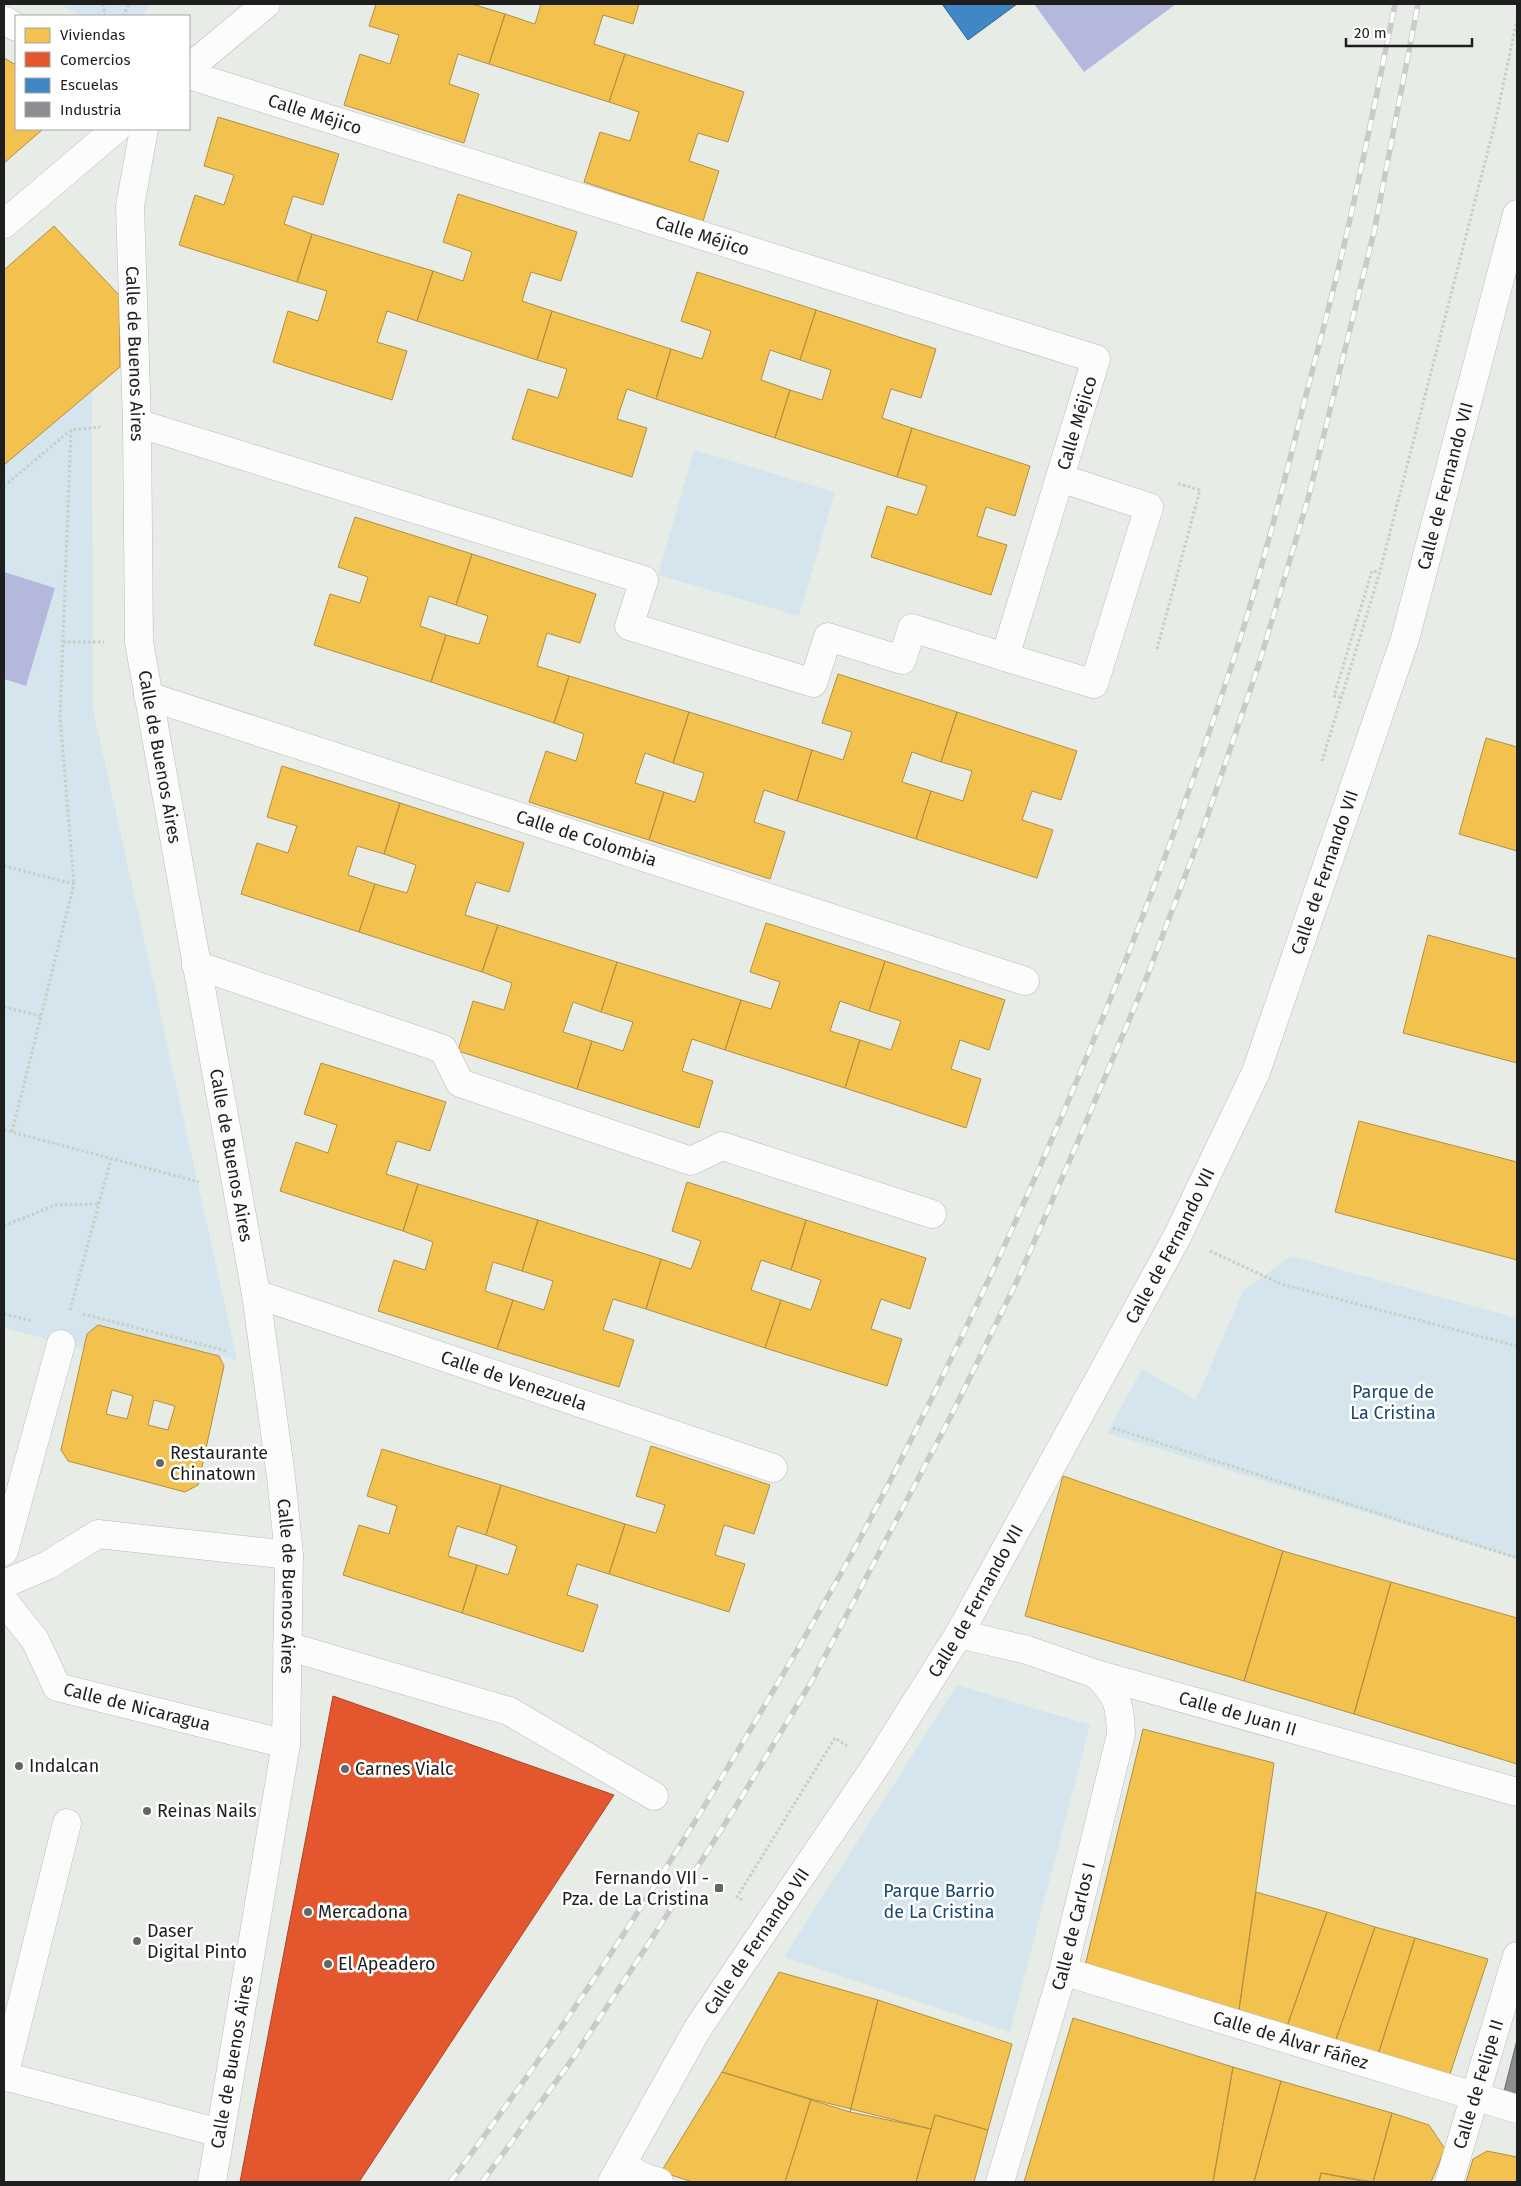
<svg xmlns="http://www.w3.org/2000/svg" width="1521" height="2186" font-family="'Fira Sans',sans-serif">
  <rect width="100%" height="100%" fill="#e7ece7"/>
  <!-- park -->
  <path fill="#d5e5ee" d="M60,4H150L143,16H81Z
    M92,391L93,709L237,1360L98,1325L87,1334L84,1349L4,1328V465Z
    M694,450L835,492L799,616L658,575Z
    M1291,1256L1517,1318V1559L1107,1433L1142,1369L1196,1400L1243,1291Z
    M957,1685L1090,1725L1010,2032L784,1957Z"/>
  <!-- pitch -->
  <path fill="#b5b8dd" d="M1034,4H1176L1084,72Z
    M4,572L55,588L26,686L4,679Z"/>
  <!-- homes -->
  <path fill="#f2c14e" stroke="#b29040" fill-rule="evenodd" d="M376,4H472L505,14L489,64L458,54L449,84L479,94L464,143L344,105L360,54L390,64L399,35L369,26Z
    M541,4H639L633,24L603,15L594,44L625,54L609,102L489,64L505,14L535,24Z
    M625,54L744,92L728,142L698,133L689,161L719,171L703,221L584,182L600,132L630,141L639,112L609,102Z
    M4,58L16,65V129H43L4,163Z
    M218,117L339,154L323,205L293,196L284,224L312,234L297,282L179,245L195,195L224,205L234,175L204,166Z
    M458,194L577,232L561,281L531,272L522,301L552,311L537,360L417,321L433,271L463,281L472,252L443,242Z
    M54,226L119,295L120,367L4,465V270Z
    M312,234L433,271L417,321L387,311L377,342L407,351L392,400L273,362L288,311L318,321L327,291L297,282Z
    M697,272L816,310L800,360L770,350L761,380L790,390L775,438L656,399L671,349L702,359L711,331L681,321Z
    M816,310L936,349L921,398L891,389L882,418L912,428L897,477L775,438L790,390L822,400L831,370L800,360Z
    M552,311L671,349L656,399L627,389L617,419L647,428L632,477L512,439L528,389L558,398L567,369L537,360Z
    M912,428L1030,466L1015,516L986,507L977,536L1007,545L991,595L871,557L887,506L917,515L927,486L897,477Z
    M355,517L472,554L456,605L429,596L420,626L446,635L431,682L314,645L330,594L360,603L368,577L338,567Z
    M472,554L596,594L580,643L547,633L537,666L569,676L554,723L431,682L446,635L479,644L488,616L456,605Z
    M838,674L957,712L941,762L912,752L902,782L931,791L916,839L797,801L812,750L843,760L852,732L822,723Z
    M569,676L689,712L673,763L645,753L635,783L664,792L649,840L529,802L546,751L576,761L584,734L554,723Z
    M689,712L812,750L797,801L764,790L754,822L785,832L770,879L649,840L664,792L695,802L704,773L673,763Z
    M957,712L1077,751L1061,800L1032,791L1022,820L1053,830L1037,878L916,839L931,791L963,801L972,771L941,762Z
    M1486,738L1517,747V851L1459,834Z
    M282,766L400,803L384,854L357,846L348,875L375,884L359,932L241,894L257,843L288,853L297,826L267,817Z
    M400,803L524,843L509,892L476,882L465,915L498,925L482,972L359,932L375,884L407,893L416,865L384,854Z
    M766,923L885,961L869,1011L840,1001L830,1031L860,1040L845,1088L725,1050L741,1000L771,1009L780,982L750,972Z
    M498,925L617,962L601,1012L573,1002L563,1032L592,1041L577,1089L458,1051L473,1001L504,1010L512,983L482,972Z
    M1428,935L1517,959V1063L1403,1033Z
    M885,961L1005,1000L989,1050L960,1040L951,1069L981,1079L966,1128L845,1088L860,1040L891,1050L901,1021L869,1011Z
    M617,962L741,1000L725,1050L692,1039L682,1071L713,1081L699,1128L577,1089L592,1041L623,1051L633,1022L601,1012Z
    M321,1063L446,1102L430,1151L397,1141L386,1174L418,1184L403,1231L280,1191L296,1142L328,1153L337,1125L304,1114Z
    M1359,1121L1517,1162V1260L1335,1212Z
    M687,1182L806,1220L791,1270L761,1260L751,1290L781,1300L765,1348L646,1309L661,1259L691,1269L701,1241L672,1231Z
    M418,1184L538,1220L522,1271L493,1262L485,1291L513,1300L497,1349L378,1311L394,1260L425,1270L433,1242L403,1231Z
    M538,1220L661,1259L646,1309L613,1299L603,1330L634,1340L619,1387L497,1349L513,1300L544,1310L553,1281L522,1271Z
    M806,1220L926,1258L910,1309L881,1299L871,1329L902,1339L887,1386L765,1348L781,1300L811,1310L821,1280L791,1270Z
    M98,1325L219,1356L224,1366L198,1485L185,1492L68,1461L61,1450L87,1334ZM112,1390L133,1396L127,1419L106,1414ZM154,1400L175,1406L168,1430L148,1425Z
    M651,1446L770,1485L754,1534L724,1525L715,1555L745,1564L729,1612L609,1574L625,1524L656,1533L665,1505L636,1496Z
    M382,1449L501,1485L486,1535L457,1526L448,1556L477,1565L462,1613L343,1575L359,1525L389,1534L397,1506L367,1496Z
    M1063,1476L1283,1551L1244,1681L1025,1616Z
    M501,1485L625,1524L609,1574L577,1564L567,1595L598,1605L583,1652L462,1613L477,1565L508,1575L517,1546L486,1535Z
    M1283,1551L1391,1582L1354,1714L1244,1681Z
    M1391,1582L1517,1618V1764L1354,1714Z
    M1143,1729L1274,1763L1238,2017L1083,1974Z
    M1256,1892L1327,1912L1285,2032L1238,2017Z
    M1327,1912L1375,1927L1333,2048L1285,2032Z
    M1375,1927L1415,1938L1376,2061L1333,2048Z
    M1415,1938L1488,1959L1450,2074L1438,2080L1376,2061Z
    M779,1972L878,2000L850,2112L722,2072Z
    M878,2000L1012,2044L988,2130L935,2115L931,2129L850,2112Z
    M1073,2018L1233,2067L1213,2182H1024Z
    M1233,2067L1281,2081L1254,2182H1213Z
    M722,2072L811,2099L785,2182H693L661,2172Z
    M1281,2081L1392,2113L1373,2182L1321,2173L1319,2182H1254Z
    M811,2099L931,2129L916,2182H785Z
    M1392,2113L1429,2125L1445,2149L1431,2182H1373Z
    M935,2115L988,2130L974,2182H916Z
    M1487,2151L1517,2157V2182H1466L1473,2159Z
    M1321,2173L1366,2182H1319Z"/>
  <!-- shops -->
  <path fill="#e4572e" stroke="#a94629" d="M333,1696L614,1795L359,2182H240Z"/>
  <!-- schools -->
  <path fill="#3f88c5" stroke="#356893" d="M942,4H1017L968,40Z"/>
  <!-- industry -->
  <path fill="#8d8d92" stroke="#6c6c6f" d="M1517,2040V2100L1503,2095Z"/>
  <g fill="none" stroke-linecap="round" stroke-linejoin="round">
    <!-- pedestrian casing -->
    <g stroke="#babcba" stroke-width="29">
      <path id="pedestrian" d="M137,423L644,580L629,626L813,683L828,637L902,660L912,628L1005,657
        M196,965L443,1049L460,1083L691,1161L722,1146L932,1214
        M4,1551L61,1344
        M287,1646L509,1711L654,1796
        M4,2078V2076L220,2133"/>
    </g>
    <!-- minor casing -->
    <g stroke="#babcba" stroke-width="29">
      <g id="minor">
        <path d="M4,20L16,27"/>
        <path id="s1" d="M189,75L1096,359L1005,657L1094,684L1149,507L1060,478"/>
        <path id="s2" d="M144,129L130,206L137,423L139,642L256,1294L281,1477L289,1555L286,1744L212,2182"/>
        <path id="s3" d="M148,696L1025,981"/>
        <path id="s4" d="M256,1294L773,1468"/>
        <path d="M4,1584L48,1565L98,1534L289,1555"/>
        <path id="s5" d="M4,1601L35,1640L57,1687L286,1744"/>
        <path id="s6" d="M959,1634L1027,1650L1096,1674L1517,1792"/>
        <path id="s7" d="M1063,1971L1517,2109"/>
        <path d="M4,2076L67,1823"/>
        <path d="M625,2160C633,2176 643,2177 659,2182"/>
        <path id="s8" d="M612,2182L698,2028L877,1764L959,1634L1177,1237L1256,1072L1405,639L1517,214"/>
        <path id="s9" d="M1000,2182L1063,1971L1121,1734C1120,1704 1118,1696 1096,1674"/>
        <path id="s10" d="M1449,2182L1517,1956"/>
      </g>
    </g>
    <!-- tertiary casing -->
    <g stroke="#babcba" stroke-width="29">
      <path id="tertiary" d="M189,68L266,4
        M4,224L116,129"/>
    </g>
    <!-- path -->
    <path stroke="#c7cec2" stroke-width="3" stroke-dasharray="2.5 2.5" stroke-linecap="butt" d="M103,4L105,16
      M123,16L129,4
      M71,430L60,716L74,884
      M4,486L71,430L100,427
      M63,642H104
      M1157,649L1200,490L1176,483
      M1341,697L1334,696L1372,571L1379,572
      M1322,761L1379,575L1495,123L1517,20
      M4,866L74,884L12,1132
      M4,1007L41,1016
      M4,1130L199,1182
      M4,1226L55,1205L99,1204
      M1210,1251L1281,1284L1517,1346
      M70,1310L111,1159
      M4,1314L33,1321
      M83,1314L227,1351
      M1113,1428L1517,1558
      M742,1900L737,1897L835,1738L847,1746"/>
    <!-- pedestrian -->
    <use href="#pedestrian" stroke="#fbfcfb" stroke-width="28"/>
    <!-- minor -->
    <use href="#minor" stroke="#fbfcfb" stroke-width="28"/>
    <!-- tertiary -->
    <use href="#tertiary" stroke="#fbfcfb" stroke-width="28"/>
    <!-- rail casing -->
    <g stroke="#c9cac9" stroke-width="5.5">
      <path id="rail" d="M450,2182C477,2147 502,2111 528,2075C612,1956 688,1836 762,1710C796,1652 831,1593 863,1533C1011,1252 1136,960 1234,658C1261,574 1283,488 1304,403C1319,344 1335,286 1348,228C1365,153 1380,78 1395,4
        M482,2182L569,2064L649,1943L735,1808L813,1679L952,1414L1017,1281L1076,1146L1143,987L1204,826L1259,664L1308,499L1374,232L1418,4"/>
    </g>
    <!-- rail -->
    <use href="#rail" stroke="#fff" stroke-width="4" stroke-dasharray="11" stroke-linecap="butt"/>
  </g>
  <!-- markers -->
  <g fill="#646664" stroke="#fff" stroke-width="2">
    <circle cx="160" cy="1463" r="5"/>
    <circle cx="19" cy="1766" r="5"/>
    <circle cx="345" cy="1769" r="5"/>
    <circle cx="147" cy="1811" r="5"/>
    <rect x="714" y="1883" width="10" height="10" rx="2.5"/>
    <circle cx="308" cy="1912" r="5"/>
    <circle cx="137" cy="1941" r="5"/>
    <circle cx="328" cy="1964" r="5"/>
  </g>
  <g text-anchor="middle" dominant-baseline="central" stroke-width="5" stroke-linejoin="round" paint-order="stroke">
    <!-- street labels -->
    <g font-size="18" fill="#1e1e1e" stroke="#fff">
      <text stroke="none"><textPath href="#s1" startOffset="132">Calle Méjico</textPath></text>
      <text stroke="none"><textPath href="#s1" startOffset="538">Calle Méjico</textPath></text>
      <text stroke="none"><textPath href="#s2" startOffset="226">Calle de Buenos Aires</textPath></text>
      <text transform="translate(1077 423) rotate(-73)">Calle Méjico</text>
      <text stroke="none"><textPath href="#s8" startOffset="1901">Calle de Fernando VII</textPath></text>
      <text stroke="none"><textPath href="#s2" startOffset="631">Calle de Buenos Aires</textPath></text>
      <text stroke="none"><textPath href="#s3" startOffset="461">Calle de Colombia</textPath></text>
      <text stroke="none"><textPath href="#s8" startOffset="1496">Calle de Fernando VII</textPath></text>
      <text stroke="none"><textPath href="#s2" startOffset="1036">Calle de Buenos Aires</textPath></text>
      <text stroke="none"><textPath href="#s8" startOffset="1091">Calle de Fernando VII</textPath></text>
      <text stroke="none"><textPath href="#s4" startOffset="272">Calle de Venezuela</textPath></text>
      <text stroke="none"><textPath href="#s2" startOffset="1471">Calle de Buenos Aires</textPath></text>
      <text stroke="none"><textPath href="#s8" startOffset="686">Calle de Fernando VII</textPath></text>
      <text stroke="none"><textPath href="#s5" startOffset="184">Calle de Nicaragua</textPath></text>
      <text stroke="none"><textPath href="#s6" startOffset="290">Calle de Juan II</textPath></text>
      <text stroke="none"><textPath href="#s9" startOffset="266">Calle de Carlos I</textPath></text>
      <text stroke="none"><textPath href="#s8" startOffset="281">Calle de Fernando VII</textPath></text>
      <text stroke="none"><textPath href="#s7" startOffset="238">Calle de Álvar Fáñez</textPath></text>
      <text transform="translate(232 2062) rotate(-80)">Calle de Buenos Aires</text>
      <text stroke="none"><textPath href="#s10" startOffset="102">Calle de Felipe II</textPath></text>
    </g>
    <!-- park labels -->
    <g font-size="18" fill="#184871" stroke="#fff">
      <text x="1393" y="1392">Parque de<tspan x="1393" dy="21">La Cristina</tspan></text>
      <text x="939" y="1891">Parque Barrio<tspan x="939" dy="21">de La Cristina</tspan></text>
    </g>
    <!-- poi labels -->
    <g font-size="18" fill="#1e1e1e" stroke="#fff" text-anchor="start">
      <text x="170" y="1453">Restaurante<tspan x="170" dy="21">Chinatown</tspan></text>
      <text x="29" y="1766">Indalcan</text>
      <text x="355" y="1769">Carnes Vialc</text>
      <text x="157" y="1811">Reinas Nails</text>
      <text x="709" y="1878" text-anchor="end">Fernando VII -<tspan x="709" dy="21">Pza. de La Cristina</tspan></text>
      <text x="318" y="1912">Mercadona</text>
      <text x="147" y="1931">Daser<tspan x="147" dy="21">Digital Pinto</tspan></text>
      <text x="338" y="1964">El Apeadero</text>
    </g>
  </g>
  <!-- border -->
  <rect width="1521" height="2186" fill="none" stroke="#1e1e1e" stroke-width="10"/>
  <!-- legend -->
  <rect x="15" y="15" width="175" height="115" fill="#ffffff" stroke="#a5a5a5"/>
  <rect x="25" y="28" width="25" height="15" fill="#f2c14e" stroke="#a5a5a5"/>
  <text x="60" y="40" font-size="15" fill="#1e1e1e">Viviendas</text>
  <rect x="25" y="52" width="25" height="15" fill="#e4572e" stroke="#a5a5a5"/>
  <text x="60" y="65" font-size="15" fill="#1e1e1e">Comercios</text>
  <rect x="25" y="78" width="25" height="15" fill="#3f88c5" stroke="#a5a5a5"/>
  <text x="60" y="90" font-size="15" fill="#1e1e1e">Escuelas</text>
  <rect x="25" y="102" width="25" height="15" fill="#8d8d92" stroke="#a5a5a5"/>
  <text x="60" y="115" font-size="15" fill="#1e1e1e">Industria</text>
  <!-- scale -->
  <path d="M1346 38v8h126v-8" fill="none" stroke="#1e1e1e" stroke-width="2.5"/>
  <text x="1354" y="38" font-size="15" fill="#1e1e1e" stroke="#ffffff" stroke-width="4" paint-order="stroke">20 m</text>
</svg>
